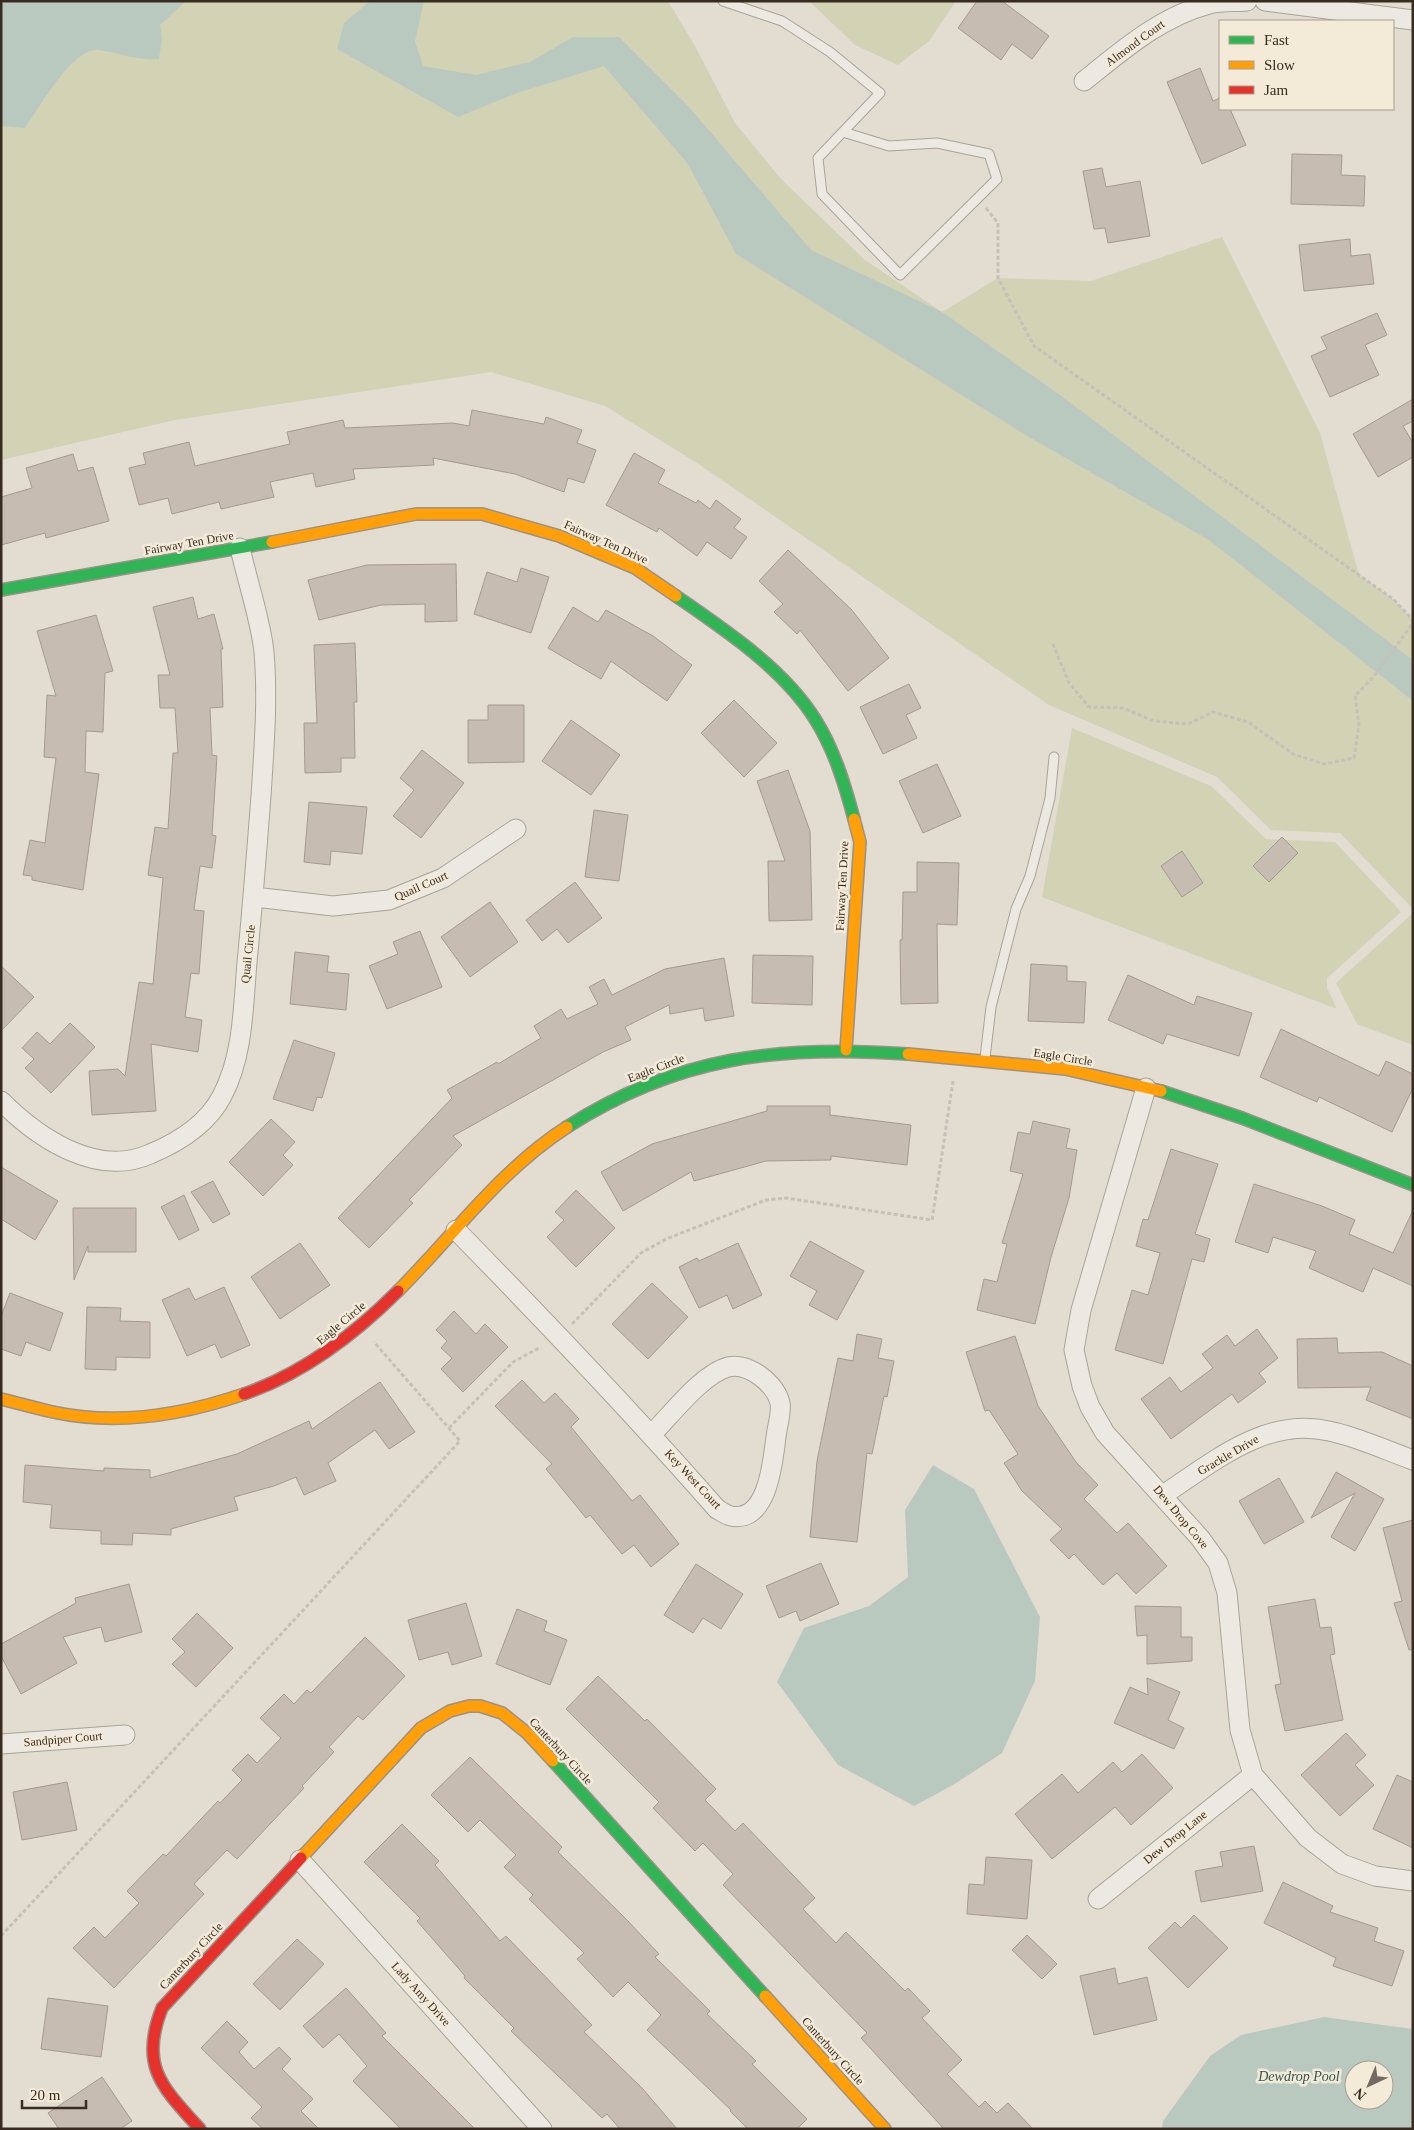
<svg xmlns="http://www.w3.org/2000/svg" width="1414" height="2130" font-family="'Times New Roman',serif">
  <rect width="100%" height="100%" fill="#e3ddd1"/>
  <!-- green -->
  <path fill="#d2d2b4" d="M1,1H668L695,46L735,123L781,179L865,260L942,312L998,278L1091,281L1222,237L1320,433L1359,575L1393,599L1413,620V909L1340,833L1271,830L1217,777L1049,705L697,463L605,406L491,372L175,420L1,460Z
    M809,1H956L929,41L898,65L855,45Z
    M1072,728L1211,786L1266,839L1335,842L1401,912L1327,978V988L1337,1009L1042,897Z
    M1413,913V1045L1357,1024L1336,983Z"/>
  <!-- water -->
  <path fill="#bac9c0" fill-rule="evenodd" d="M9,1H184L185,2L160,25L162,38L159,59C137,61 120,53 99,50C73,46 38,110 25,128L1,126V5Z
    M370,1H424L415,41L423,66L476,75L530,62L573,37H619L689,107L811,250L942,312L1060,395L1413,660V701L1209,540L1029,437L736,254L688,164L604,66L517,93L458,117L337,49L344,23Z
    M933,1465L974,1489L1040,1617L1035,1681L1002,1753L953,1785L914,1806L838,1765L777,1682L804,1628L869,1606L908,1577L905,1510Z
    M1324,2017L1413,2029V2129H1162L1163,2121L1210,2056L1241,2035ZM1354,2070H1384V2100H1354Z"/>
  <!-- building -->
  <path fill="#c7bcb2" stroke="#a49a90" d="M977,1H1002L1049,36L1032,59L1012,44L1001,60L958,28Z
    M1200,68L1213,101L1220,98V109H1230L1246,145L1202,164L1167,82Z
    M1292,154L1342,155L1341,175L1365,176L1364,206L1291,204Z
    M1102,168L1106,187L1140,181L1150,236L1108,243L1105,228L1094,229L1083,171Z
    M1350,239L1351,256L1370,254L1374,284L1304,291L1299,245Z
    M1377,313L1387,335L1365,345L1379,375L1330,397L1311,356L1327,349L1321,337Z
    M1413,399V421L1403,426L1413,443V457L1378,477L1353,434Z
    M472,410L544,424L546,417L582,430L577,443L596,450L584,483L568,478L564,492L515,474L433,458L434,465L353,469L355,479L316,487L313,473L270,482L274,497L221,509L219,502L172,514L168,498L139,505L129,468L146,464L143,453L189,442L195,466L290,444L287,432L343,420L345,428L453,423L469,426Z
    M634,453L665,470L658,483L696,503L698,500L710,509L716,500L741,519L734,528L747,537L731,559L707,542L697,556L659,528L657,532L606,505Z
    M73,454L78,471L93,467L109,521L46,538L45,533L1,545V497L32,488L26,468Z
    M788,550L851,609L889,658L848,691L800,630L797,634L774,612L783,604L759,581Z
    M456,564L457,621L425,622V604L381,605L319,620L308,580L367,565Z
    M521,568L549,577L531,633L474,614L487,572L517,582Z
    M193,597L198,619L214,614L223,649H221L223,707L210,708L212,755L217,756L212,835L216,836L212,868L200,866L194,910L204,911L199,974L191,973L185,1017L202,1020L198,1052L151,1044L156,1111L92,1115L89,1071L118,1069L125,1076L139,982L153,984L163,878L148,875L155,827L168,829L173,753H178L175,708H160L158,675H170L153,607Z
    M573,607L598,622L606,610L653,636L692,665L667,701L611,661L601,679L548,648Z
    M96,615L113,671L105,673L103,732L86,731L85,772L99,774L83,890L32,880V876L23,875L30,840L45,843L56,758L44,757L47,695L56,696L37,631Z
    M355,643L357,702H354L355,758H341V772L305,773L304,723H317L314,645Z
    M909,684L921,708L906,715L917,738L883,754L860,707Z
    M734,700L777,743L744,777L701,733Z
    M488,705H524V762L468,763V720H488Z
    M571,720L620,755L591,795L542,761Z
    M422,750L464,783L421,838L393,816L414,790L400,778Z
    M937,764L961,816L923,833L899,781Z
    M788,770L810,831L812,920L769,921L768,861H785L757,781Z
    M309,802L367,807L362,854L331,851L330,865L304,862Z
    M594,810L628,815L619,881L585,877Z
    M1282,837L1298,853L1269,882L1253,866Z
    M1182,851L1203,883L1182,897L1161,866Z
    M917,862L959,863L957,925L937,924L938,1003L901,1004L900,940H902L903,892H917Z
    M575,882L602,918L568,943L557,929L542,941L526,920Z
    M490,902L518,942L470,977L441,937Z
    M420,931L442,987L387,1009L369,966L398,954L393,942Z
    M295,952L329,956L327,972L349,974L346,1010L290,1004Z
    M753,955L813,956L812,1005L752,1003Z
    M724,958L734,1016L705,1021L703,1008L670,1014L669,1005L625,1027L631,1040L603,1052L453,1136L462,1145L409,1200L413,1203L369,1248L338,1218L452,1098L447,1090L497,1062L498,1064L541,1038L534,1026L561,1009L567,1019L598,1004L589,987L604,979L612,995L665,969Z
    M1031,964L1067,966V981L1086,982L1084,1023L1028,1021Z
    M1,966L34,997L1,1031Z
    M1128,975L1194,1005L1197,996L1252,1013L1239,1056L1167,1034L1163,1044L1108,1020Z
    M70,1023L95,1047L51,1093L25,1068L34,1059L22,1048L37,1032L50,1044Z
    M1281,1029L1379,1076L1386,1061L1413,1074V1088L1392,1132L1319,1097L1317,1102L1260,1077Z
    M294,1040L335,1053L322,1098L317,1097L313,1111L273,1099Z
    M767,1106H830V1115L911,1125L907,1165L831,1156V1160L766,1161L694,1181L691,1172L623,1211L601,1172L652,1144L767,1111Z
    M271,1119L295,1142L283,1155L293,1165L263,1196L229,1162Z
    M1033,1121L1070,1129L1066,1148L1077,1150L1069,1198L1051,1257L1035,1324L977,1310L984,1279L997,1282L1007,1244L1002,1243L1023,1174L1010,1171L1018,1132L1030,1134Z
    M1171,1149L1218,1164L1195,1234L1210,1239L1204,1262L1192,1259L1163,1364L1115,1350L1132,1290L1148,1295L1160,1253L1136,1246L1143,1219L1148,1220Z
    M1,1167L58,1201L35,1240L1,1219Z
    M213,1181L230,1214L213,1223L191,1192Z
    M1254,1184L1322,1206L1355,1220L1349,1234L1393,1253L1413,1210V1286L1373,1268L1363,1292L1309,1268L1316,1251L1273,1237L1268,1253L1235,1242Z
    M576,1190L615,1228L576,1267L547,1237L564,1220L555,1212Z
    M184,1195L199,1230L179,1240L161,1207Z
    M73,1208H136V1252H88V1246L74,1280Z
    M810,1241L864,1271L837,1320L809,1305L817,1291L790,1276Z
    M300,1243L330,1285L280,1319L251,1277Z
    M738,1243L762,1295L733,1309L727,1295L699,1308L679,1267L697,1258L699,1261Z
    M652,1283L688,1317L648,1359L612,1324Z
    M224,1287L250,1345L221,1358L215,1344L187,1356L162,1300L189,1288L195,1300Z
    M10,1293L63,1313L50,1351L26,1342L21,1356L1,1349V1316Z
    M87,1307L121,1308L120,1321L150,1322V1358L116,1357V1370L85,1369Z
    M454,1311L476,1334L485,1324L508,1347L463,1392L441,1369L452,1358L441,1348L447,1341L436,1330Z
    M1257,1329L1278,1358L1259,1373L1266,1382L1238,1403L1232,1394L1171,1439L1141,1399L1170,1377L1181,1392L1213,1368L1202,1354L1227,1335L1235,1346Z
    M857,1334L882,1339L878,1358L894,1361L887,1397L884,1396L872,1454L867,1453L857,1542L810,1537L817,1461L838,1358L853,1361Z
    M1015,1336L1038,1406L1076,1462L1098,1485L1084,1499L1117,1533L1128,1523L1167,1566L1136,1594L1117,1573L1103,1585L1074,1554L1069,1559L1050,1540L1062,1529L1022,1491L1004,1463L1018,1454L989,1410L985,1411L966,1352Z
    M1337,1338L1338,1353L1382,1352L1413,1366V1419L1366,1400L1371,1387L1298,1388L1297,1339Z
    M522,1380L544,1403L555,1393L579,1419L571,1427L632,1501L640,1495L679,1544L651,1567L634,1545L622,1554L590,1515L586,1518L546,1469L552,1464L495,1406Z
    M380,1382L415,1432L389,1449L375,1430L328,1463L336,1481L304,1495L296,1477L274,1486L234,1497L238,1510L171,1529V1535L133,1533L132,1545L101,1544V1531L50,1528L52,1505L23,1502L25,1465L104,1471V1468L150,1470V1478L237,1454L309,1421L312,1429Z
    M1336,1472L1384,1499L1355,1551L1331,1537L1355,1493L1311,1518Z
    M1279,1478L1304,1522L1264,1544L1239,1501Z
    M1413,1520V1649L1409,1650L1394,1603L1402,1601L1383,1528Z
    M821,1563L839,1604L800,1621L796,1611L779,1618L766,1586Z
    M696,1564L743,1594L721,1629L703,1618L693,1633L664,1615Z
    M129,1584L142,1632L105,1642L101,1627L63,1637L77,1663L21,1694L1,1656V1644L76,1603L75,1598Z
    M1315,1599L1320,1628L1331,1627L1335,1654L1330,1655L1343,1720L1285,1731L1275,1685L1281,1684L1268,1607Z
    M466,1603L482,1656L452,1665L448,1652L419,1660L408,1620Z
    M1135,1606L1181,1607V1637H1192V1661L1147,1664V1635L1137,1636Z
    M517,1609L547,1621L544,1631L567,1640L550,1685L496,1664Z
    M197,1613L233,1648L196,1687L172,1664L185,1652L172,1639Z
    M365,1637L405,1676L363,1720L358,1716L329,1747L334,1752L302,1786L304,1788L237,1859L227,1850L194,1884L204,1894L114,1988L73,1948L94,1927L105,1938L139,1903L127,1891L163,1854L166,1856L218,1801L220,1803L242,1780L232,1770L248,1754L257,1763L281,1738L260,1718L284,1694L294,1704L307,1690L311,1693Z
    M598,1676L645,1721L647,1719L716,1789L705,1800L735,1831L743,1823L815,1898L803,1909L836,1943L846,1932L905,1991L908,1988L930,2011L922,2018L962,2060L947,2074L979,2107L985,2101L997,2113L1008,2103L1033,2129H944L861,2038L867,2033L723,1885L733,1874L703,1843L695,1851L653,1808L659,1802L566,1709Z
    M1147,1678L1180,1692L1168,1720L1184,1728L1174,1749L1114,1723L1130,1687L1148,1695Z
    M1346,1733L1366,1755L1355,1765L1374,1785L1340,1816L1301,1775Z
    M1142,1754L1173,1788L1131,1825L1115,1807L1052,1859L1015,1814L1062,1774L1078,1793L1113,1762L1122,1772Z
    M470,1757L562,1847L558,1852L626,1919L659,1954L655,1957L710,2011L707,2014L756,2061L752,2064L807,2119L797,2129H748L730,2111L731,2110L647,2030L661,2015L628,1982L613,1997L577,1959L584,1953L529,1899L533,1895L504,1867L516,1855L480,1820L468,1832L431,1795Z
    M1397,1775L1413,1782V1848L1373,1829Z
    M67,1782L77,1830L22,1840L13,1792Z
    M402,1824L439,1861L435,1865L500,1941L506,1936L592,2025L584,2032L642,2088L677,2129H620L607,2114L602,2118L511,2031L514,2028L464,1978L465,1976L417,1921L420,1918L364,1862Z
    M1254,1846L1263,1891L1201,1902L1195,1871L1223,1866L1220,1852Z
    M986,1857L1032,1860L1027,1919L967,1914L969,1884L984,1885Z
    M1283,1882L1333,1906L1330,1912L1378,1928L1374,1941L1404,1951L1392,1986L1333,1966L1336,1958L1264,1923Z
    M1194,1915L1228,1948L1188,1988L1148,1948L1175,1922L1181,1928Z
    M1027,1935L1057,1964L1042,1979L1012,1950Z
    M297,1939L324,1964L280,2010L253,1984Z
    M1115,1968L1118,1984L1147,1977L1157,2020L1094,2035L1080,1976Z
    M346,1988L386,2033L382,2036L475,2129H401L353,2081L367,2066L339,2034L323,2048L303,2026Z
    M48,1998L108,2006L101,2057L41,2049Z
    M227,2021L248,2042L239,2052L254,2069L279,2047L291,2059L282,2069L313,2099L301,2111L319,2129H263L251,2118L262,2107L201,2048Z
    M102,2077L132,2121L120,2129H59L48,2113Z"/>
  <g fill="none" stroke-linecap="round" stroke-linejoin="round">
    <!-- lane casing -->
    <g stroke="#a9a399" stroke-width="11">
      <path id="lane" d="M723,1L782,21L830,52L880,93L818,158L822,194L900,275L997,179L989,154L937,143L889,146L843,132
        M985,1058L991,1007L1016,909L1030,876L1050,798L1054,757"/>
    </g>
    <!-- street casing -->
    <g stroke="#a9a399" stroke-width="21">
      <path id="street" d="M1265,1L1413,20
        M1084,81C1123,50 1160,17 1209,4C1221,1 1235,2 1247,1
        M254,897L333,906L389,900L443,878L516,829
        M1146,1088L1081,1310L1074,1350L1082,1386L1090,1407L1105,1433L1200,1538L1218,1563L1227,1593L1240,1730L1253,1775L1308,1838L1342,1864L1375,1876L1413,1881
        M1,1101C38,1138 97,1178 150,1154C179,1142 207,1125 222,1096C245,1053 243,999 248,952C253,900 257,848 261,796C264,749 268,700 264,652C261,621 247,580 240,548
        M456,1230C545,1321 633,1413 717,1509C721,1511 726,1515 731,1516C768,1524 773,1460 776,1437C777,1427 782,1412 780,1403C775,1383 748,1362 728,1367C702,1374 671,1415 652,1434
        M1163,1495C1212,1463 1266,1416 1329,1431C1358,1437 1385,1450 1413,1460
        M1,1744L125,1735
        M300,1860L542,2129
        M1098,1899L1253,1775"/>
    </g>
    <!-- fast casing -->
    <g stroke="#999289" stroke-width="14">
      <path id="fast" d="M1,590L272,542
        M676,596C724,629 784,669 815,719C834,749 845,785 854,819
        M1161,1091L1242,1118L1413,1185
        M567,1127C678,1056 779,1045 908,1054
        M553,1761L765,1996"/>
    </g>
    <!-- slow casing -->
    <g stroke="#999289" stroke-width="14">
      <path id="slow" d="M272,542L416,514H482L559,536L635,568L676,596
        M846,1050L860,842L854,819
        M908,1054L1065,1069L1161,1091
        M398,1291C454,1235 500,1170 567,1127
        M1,1399C18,1403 35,1408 53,1412C117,1426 183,1415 244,1394
        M301,1858L421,1728L450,1711L469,1706H480L502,1713L527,1733L553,1761
        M765,1996L885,2129"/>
    </g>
    <!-- jam casing -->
    <g stroke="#999289" stroke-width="14">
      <path id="jam" d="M244,1394C302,1374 355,1334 398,1291
        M200,2129C162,2087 139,2066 162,2008L301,1858"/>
    </g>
    <!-- path -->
    <path stroke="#c5c0b8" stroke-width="3" stroke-dasharray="4 2.5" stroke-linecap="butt" d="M986,208L998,223V278L1034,346L1393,599L1413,620
      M1053,644L1069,683L1089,707L1123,708L1154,721L1188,724L1213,712L1248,722L1293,754L1324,764L1354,758L1359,725L1355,696L1374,676L1413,623
      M572,1324L641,1253L666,1239L766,1200L786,1198L932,1220L953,1081
      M449,1428L513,1362L541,1347
      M1,1936L460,1441L374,1342"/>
    <!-- lane -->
    <use href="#lane" stroke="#ece9e2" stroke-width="9"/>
    <!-- street -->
    <use href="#street" stroke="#ece9e2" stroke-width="19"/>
    <!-- fast -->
    <use href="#fast" stroke="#30b455" stroke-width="11"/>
    <!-- slow -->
    <use href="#slow" stroke="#ff9f0a" stroke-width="11"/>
    <!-- jam -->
    <use href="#jam" stroke="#e5322d" stroke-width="11"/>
  </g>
  <g text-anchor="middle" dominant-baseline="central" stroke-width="5" stroke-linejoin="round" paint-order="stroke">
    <!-- street labels -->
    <g font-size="12" fill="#382c21" stroke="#f3ead8">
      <text transform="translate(1135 43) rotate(-36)">Almond Court</text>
      <text transform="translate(606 542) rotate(24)">Fairway Ten Drive</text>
      <text transform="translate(189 543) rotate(-10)">Fairway Ten Drive</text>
      <text transform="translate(421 886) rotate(-24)">Quail Court</text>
      <text transform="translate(842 886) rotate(-87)">Fairway Ten Drive</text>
      <text transform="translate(248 954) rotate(-84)">Quail Circle</text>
      <text transform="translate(1063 1057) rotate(9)">Eagle Circle</text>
      <text transform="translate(656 1068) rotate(-21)">Eagle Circle</text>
      <text transform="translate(341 1323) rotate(-40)">Eagle Circle</text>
      <text transform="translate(1228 1455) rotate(-30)">Grackle Drive</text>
      <text transform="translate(693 1479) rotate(47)">Key West Court</text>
      <text transform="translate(1181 1517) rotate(50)">Dew Drop Cove</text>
      <text transform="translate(63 1739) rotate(-5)">Sandpiper Court</text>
      <text transform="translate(561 1751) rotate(47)">Canterbury Circle</text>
      <text transform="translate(1175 1837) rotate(-39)">Dew Drop Lane</text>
      <text transform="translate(191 1956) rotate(-47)">Canterbury Circle</text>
      <text transform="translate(421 1994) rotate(48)">Lady Amy Drive</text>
      <text transform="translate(833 2051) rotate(48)">Canterbury Circle</text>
    </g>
    <!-- water labels -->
    <g font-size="14" font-style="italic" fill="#325753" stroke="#f3ead8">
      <text x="1299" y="2076">Dewdrop Pool</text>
    </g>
  </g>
  <!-- border -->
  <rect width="1414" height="2130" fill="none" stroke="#382c21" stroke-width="5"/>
  <!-- legend -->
  <rect x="1219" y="20" width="175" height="90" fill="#f3ead8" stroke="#a89e8f"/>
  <rect x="1229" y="36" width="25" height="8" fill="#30b455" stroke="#a89e8f"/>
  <text x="1264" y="45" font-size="15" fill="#382c21">Fast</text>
  <rect x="1229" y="61" width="25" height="8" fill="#ff9f0a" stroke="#a89e8f"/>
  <text x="1264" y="70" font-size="15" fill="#382c21">Slow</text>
  <rect x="1229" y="86" width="25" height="8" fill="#e5322d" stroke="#a89e8f"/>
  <text x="1264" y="95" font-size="15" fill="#382c21">Jam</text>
  <!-- north arrow -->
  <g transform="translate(1369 2085) rotate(224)"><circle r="24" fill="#f3ead8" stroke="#a89e8f"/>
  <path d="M0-4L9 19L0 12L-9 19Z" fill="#746a5f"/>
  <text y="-8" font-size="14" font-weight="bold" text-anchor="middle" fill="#382c21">N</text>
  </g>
  <!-- scale -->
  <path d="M22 2100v8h64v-8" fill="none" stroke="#382c21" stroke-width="2.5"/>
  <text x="30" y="2100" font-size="15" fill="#382c21" stroke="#f3ead8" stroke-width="4" paint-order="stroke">20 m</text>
</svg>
